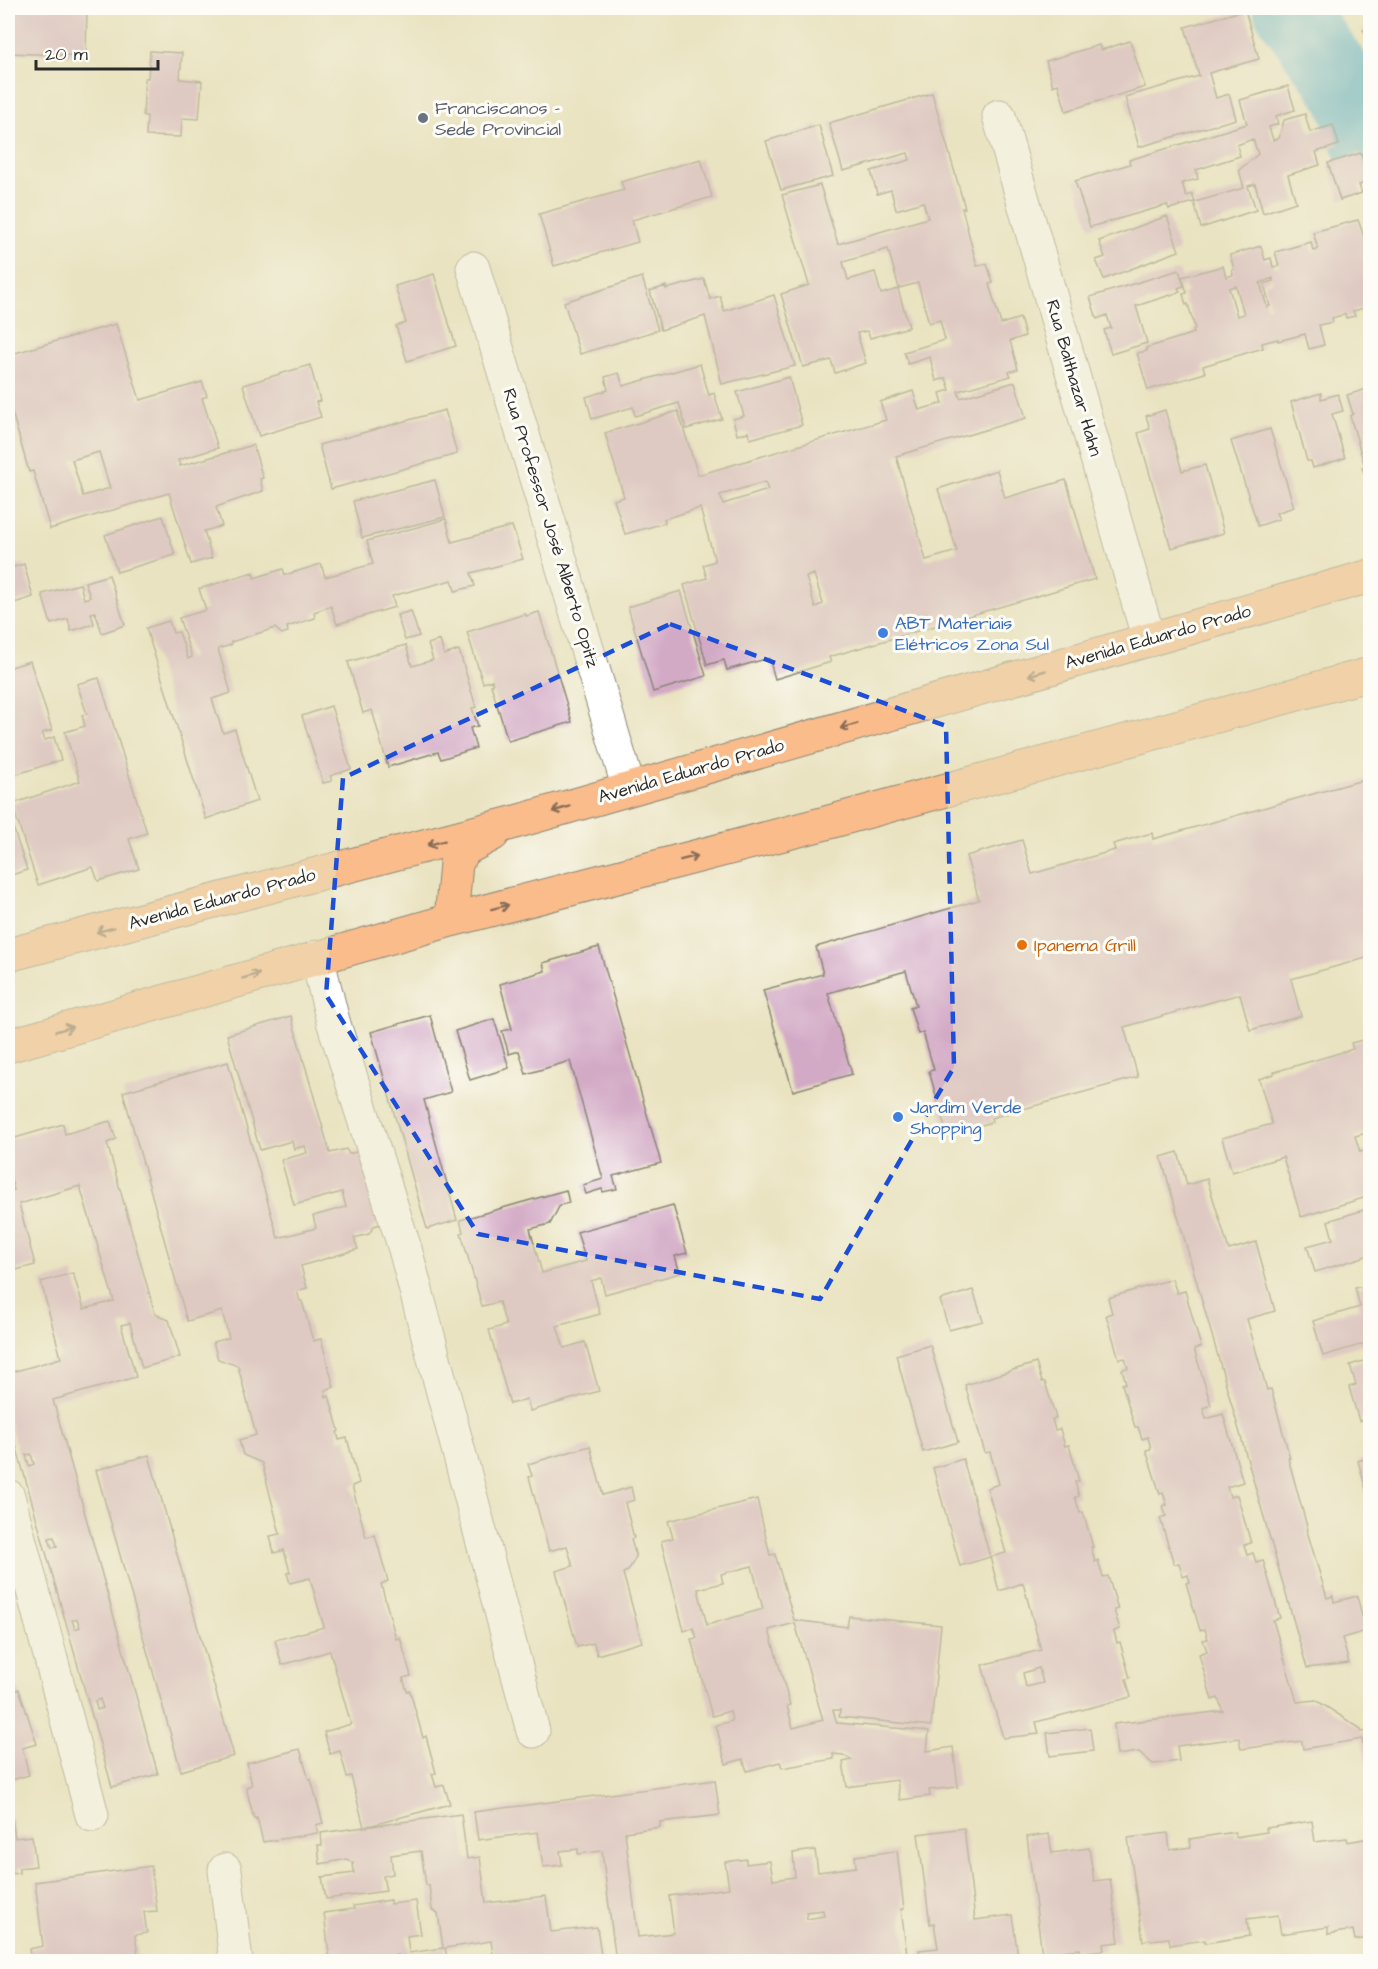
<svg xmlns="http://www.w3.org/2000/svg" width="1378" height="1969" font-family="'Architects Daughter',sans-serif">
  <rect width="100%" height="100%" fill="#fdfcf7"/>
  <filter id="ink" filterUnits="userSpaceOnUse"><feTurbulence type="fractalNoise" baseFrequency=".0167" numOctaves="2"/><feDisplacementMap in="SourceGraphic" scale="12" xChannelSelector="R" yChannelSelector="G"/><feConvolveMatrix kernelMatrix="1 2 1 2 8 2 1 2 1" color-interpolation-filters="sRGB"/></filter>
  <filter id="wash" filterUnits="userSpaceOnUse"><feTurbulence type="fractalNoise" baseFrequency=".008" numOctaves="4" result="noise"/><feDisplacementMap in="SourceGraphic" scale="24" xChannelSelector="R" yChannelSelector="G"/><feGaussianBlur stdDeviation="1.35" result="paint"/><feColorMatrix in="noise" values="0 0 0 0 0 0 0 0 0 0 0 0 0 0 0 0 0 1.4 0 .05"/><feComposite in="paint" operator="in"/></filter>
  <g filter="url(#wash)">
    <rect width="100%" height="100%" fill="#eae3c1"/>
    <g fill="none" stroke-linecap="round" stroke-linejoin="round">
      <!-- river -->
      <path stroke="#55b0d3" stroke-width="72" d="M1289,8L1350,94L1370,150"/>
    </g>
    <g id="blocks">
      <!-- building -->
      <path fill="#d3aac6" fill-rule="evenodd" d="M8,8H87L86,56L8,53Z
        M1245,10L1259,59L1209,73L1216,98L1229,94L1236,119L1139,147L1125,97L1199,76L1185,27Z
        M1370,27V39L1363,30Z
        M1130,41L1145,87L1066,111L1058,84L1053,86L1046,61L1099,45L1101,50Z
        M150,51L182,53L180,79L202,81L199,119L182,118L181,137L146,136L147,116H143L145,78H148Z
        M1288,86L1295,110L1276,116L1278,124L1269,127L1273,140L1279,138L1284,120L1305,114L1310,132L1333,125L1339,145L1316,152L1320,165L1288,175L1296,202L1263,213L1255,184L1248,186L1256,210L1201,228L1194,202L1169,209L1167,205L1090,227L1075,181L1130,164L1129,160L1247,124L1240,100ZM1253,139L1258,154L1239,170L1244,188L1195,202L1192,194L1186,196L1182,183L1198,179L1196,170L1240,156L1237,145Z
        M932,93L965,208H962L977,266L987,264L993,283L989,284L1001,324L1020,318L1025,336L1010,341L1018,369L1009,372L1011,376L958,391L960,398L1015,382L1026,418L896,456L926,560L957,551L938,489L997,470L1005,498L1066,480L1095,579L829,657L831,662L775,679L769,658L727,670L724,660L707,665L684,585L707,578L703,565L715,561L700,508L664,519L665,523L625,534L614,500L624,497L605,433L678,411L698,475L886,420L880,402L913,391L919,410L943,403L940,393L950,390L946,378L936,381L930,357L908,364L904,352L945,340L940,320L929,323L918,283L899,288L888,249L843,262L848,280L875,272L881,294L898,289L909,327L870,338L867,331L857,333L866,363L835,373L831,360L803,367L781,294L809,285L782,195L820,185L838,244L928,218L923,202L896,210L891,190L877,194L871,171L910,160L908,153L843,171L829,123ZM765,482L768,490L723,504L720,495ZM814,574L823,604L815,607L806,577Z
        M819,125L833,176L781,190L766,141Z
        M1361,153L1369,182L1359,185L1362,193L1340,200L1328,163Z
        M701,159L712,197L632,220L638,242L554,266L539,214L624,190L621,182Z
        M1167,216L1179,251L1104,279L1096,260L1105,257L1099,241Z
        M1358,220L1364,236L1370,234V296L1365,297L1368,307L1353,311L1355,316L1346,318L1345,314L1332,318L1333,322L1319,325L1324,345L1309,349L1305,334L1278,341V339L1262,343L1263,348L1203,366L1205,373L1148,390L1137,353L1147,351L1146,348L1194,333L1193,330L1195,328L1188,304L1186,305L1183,294L1187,293L1182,277L1223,266L1226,277L1233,275L1232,270L1234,269L1230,255L1261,246L1265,260L1271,258L1273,267L1279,266L1275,252L1311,242L1313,251L1318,249L1313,232ZM1273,278V281L1264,284L1270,306L1267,307L1260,283ZM1236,286L1244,314L1237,316L1229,288Z
        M1179,270L1184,286L1178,288L1180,292L1136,306L1147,343L1111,354L1104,330L1111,328L1107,315L1097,319L1090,297Z
        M434,274L456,346L407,361L396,326L406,323L395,286Z
        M642,277L658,330L580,354L564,302Z
        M704,279L710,299L720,296L724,311L774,295L795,366L722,384L705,316L661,330L650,291L666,286V289Z
        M116,324L140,400L202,382L207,396L202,398L218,448L178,460L180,466L253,445L263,478L260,479L263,491L216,507L222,526L204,531L212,558L191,564L169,493L50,529L33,471L29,472L8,398V355ZM99,452L110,488L83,496L72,460Z
        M700,364L709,395L714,393L722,419L686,429L679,403L635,416L633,407L592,419L586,397L608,390L605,377L619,373L623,386Z
        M310,365L320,401L316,402L321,417L259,436L243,385Z
        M789,377L802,425L750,439L748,432L737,435L733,419L744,416L737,392Z
        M1370,388V491L1362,467H1365L1350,416L1353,414L1347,395Z
        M1321,393V399L1338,394L1343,411L1332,414L1345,458L1313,468L1311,461H1307L1291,402Z
        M445,410L457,454L331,489L319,445Z
        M1165,410L1182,471L1205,465L1224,533L1171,548L1138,433L1150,429L1146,416Z
        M1270,429L1294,507L1276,513L1279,519L1258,526L1231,441Z
        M435,480L445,517L362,538L353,501Z
        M163,516L175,555L117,572L105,535Z
        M446,519L452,542L512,526L523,559L471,573L475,586L455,591L452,580L392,596L395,607L337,624L331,606L314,612L315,618L287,627L288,632L282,634L275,628L231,642V645L218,649L231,693L212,699L223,733L235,729L257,801L206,819L146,628L169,621L173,633L179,632L188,659L192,657L179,618L206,610L199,589L253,572L254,578L283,569L285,575L321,564L325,577L373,564L367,541Z
        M24,564L33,597L8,605V569Z
        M109,575L125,625L102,633L95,612L91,613L94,624L71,631L68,619L51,624L42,594L80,584L84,599L90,597L85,582Z
        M681,591L706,676L653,692L628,607Z
        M411,611L419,636L405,640L397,615Z
        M539,612L572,722L508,741L491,685H493L492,680L483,683L467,632L525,614L526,616Z
        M440,640L444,655L459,650L476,707L472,708L478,726L470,728L476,748L441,759L438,752L388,767L372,710L363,713L348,662L406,645L412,666L433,660L428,644Z
        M30,661L52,730L42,733L45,740L54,737L61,760L8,777V668Z
        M99,678L147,833L129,839L139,869L98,881L93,867L38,885L12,804L80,781L65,732L85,726L82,715L87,714L77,684Z
        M331,706L351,769L330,776L332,781L323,783L302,716Z
        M1370,778V957L1291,979L1301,1016L1250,1030L1240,994L1124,1027L1138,1077L991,1118L992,1122L947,1135L929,1071L934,1070L923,1032L918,1034L910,1008L916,1006L906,971L828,993L852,1074L793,1091L763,990L823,974L816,947L979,900L966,856L1022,840L1032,874L1115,850L1113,844L1152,833L1153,839Z
        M8,812L27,870L8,876Z
        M599,947L661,1163L613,1176L617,1189L603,1192L602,1189L586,1194L583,1185L603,1179L570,1061L526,1074L519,1051L509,1054L502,1031L512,1029L500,984L545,971L543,963Z
        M430,1015L451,1092L424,1100L457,1220L427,1229L371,1032Z
        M291,1016L330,1153L346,1149L349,1154L364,1150L384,1223L374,1226L369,1234L354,1238L358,1249L301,1266L307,1288L297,1291L300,1301H302L313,1341L321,1339L334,1387L325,1390L326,1397L329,1396L334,1413L339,1431L337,1432L339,1440L347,1438L359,1483L352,1486L366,1537L375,1535L388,1581L381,1584L396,1639L400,1637L411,1676L403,1678L407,1691H410L423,1738L426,1736L436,1773L432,1774L436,1787L444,1785L450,1804L365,1827L461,1814L467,1859L480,1857L486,1903L546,1896L551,1932L597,1927L602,1962H494L491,1941L445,1948L448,1962H399L398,1955L390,1956L391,1962H330L324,1913L354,1909L353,1906L390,1900V1904L416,1901L421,1934L407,1936L409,1953L443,1948L438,1913L432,1910L429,1885H426L421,1851L391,1855L393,1874L383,1876L386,1891L326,1899L322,1877L354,1873L353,1863L347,1859L320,1864L318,1845H322L321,1833L364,1827L351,1776L347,1777L340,1751L330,1754L324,1732L351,1724L330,1651L282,1665L275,1640L324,1627L310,1578L290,1583L287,1573L290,1572L284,1550L274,1553L270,1536L280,1534L262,1463L243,1455L239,1440L256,1435L238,1366L218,1359L213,1342L229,1338L222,1311L187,1321L123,1092L228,1062L278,1238L316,1228L313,1216L346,1207L342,1192L294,1205L281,1160L307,1153L305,1146L294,1149L292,1141L260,1150L227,1035Z
        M494,1019L509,1068L470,1080L455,1031Z
        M1370,1038V1132L1355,1136L1360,1152L1370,1149V1196L1301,1217L1283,1157L1232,1172L1222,1138L1272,1124L1259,1079L1274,1074V1072L1353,1049L1351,1043Z
        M110,1121L116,1139L107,1143L155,1314L169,1320L180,1357L142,1368L130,1323L121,1325L136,1377L53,1400L158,1774L112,1787L8,1417V1381L11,1380L9,1373L61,1358L41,1282L73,1273L84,1309L114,1301L80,1186L19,1204L35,1265L16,1270L12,1251L8,1252V1192L14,1190L8,1168V1140L63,1124L65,1134ZM31,1454L34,1464L29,1466L26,1455ZM54,1537L57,1546L52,1548L49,1538ZM77,1619L80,1627L75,1629L72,1620ZM100,1699L103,1708L97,1710L95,1701Z
        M1178,1152L1187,1185L1207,1179L1229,1250L1256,1242L1275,1311L1247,1319L1267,1390L1271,1389L1290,1458H1288L1308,1530L1307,1531L1327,1598L1333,1596L1334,1602L1357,1596L1366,1631L1342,1638L1349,1663L1307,1668L1161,1157Z
        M566,1190L569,1203L560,1205L550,1224L530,1229L542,1273L586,1261L577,1232L673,1205L687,1253L675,1256L680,1273L605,1294L601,1278L591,1281L600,1314L557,1326L564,1348L585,1342L599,1391L530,1411L527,1399L510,1404L489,1330L506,1325L499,1302L482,1306L461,1233L463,1232L460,1220Z
        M1367,1209L1370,1219V1255L1315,1272L1307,1246L1333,1239L1328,1221Z
        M1172,1279L1177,1293L1185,1291L1201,1347L1194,1349L1211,1405L1203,1408L1206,1419L1223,1414L1243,1482L1227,1487L1230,1497L1237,1495L1251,1543L1244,1545L1247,1555L1253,1553L1256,1562L1263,1560L1280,1618L1273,1620L1297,1702L1316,1700L1361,1729V1732L1370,1731V1768L1367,1769L1362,1739L1303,1749L1302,1741L1241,1749L1239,1738L1177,1746L1179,1761L1153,1764L1139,1752L1117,1755L1114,1724L1223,1711L1218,1698L1212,1700L1199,1654L1207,1651L1203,1640L1208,1639L1205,1629L1200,1630L1186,1583L1190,1582L1188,1575L1183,1577L1179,1563L1174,1564L1160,1518L1166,1516L1163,1506L1167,1505L1163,1493L1160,1494L1146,1450L1151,1449L1148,1437L1142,1439L1138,1427H1135L1122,1384L1126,1383L1122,1369L1128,1368L1125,1358L1119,1359L1106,1315L1112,1313L1108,1298Z
        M1370,1284V1342L1323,1356L1313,1321L1360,1307L1355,1288Z
        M973,1290L983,1321L949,1330L940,1300Z
        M930,1345L958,1442L923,1452L896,1355Z
        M1370,1359V1417L1359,1421L1349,1387L1356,1385L1350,1365Z
        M1036,1363L1042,1382H1045L1056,1418L1052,1419L1055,1430L1060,1429L1065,1446L1069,1445L1079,1481L1075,1482L1079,1496L1075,1497L1080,1513L1083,1512L1093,1547H1091L1095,1562L1098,1560L1103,1577L1108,1576L1118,1609L1114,1610L1120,1629L1114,1631L1117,1643L1120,1642L1130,1678L1126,1679L1131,1697L1036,1722L1039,1734L1003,1738L982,1665L1041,1650L1023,1583L999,1591L990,1557L1006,1553L987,1488L999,1484L990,1452L985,1453L965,1385ZM1039,1668L1043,1683L1026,1687L1023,1673Z
        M590,1446L603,1495L631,1487L634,1500L625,1503L634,1538L631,1539L636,1557L628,1571L623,1573L642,1642L597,1655L594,1643L577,1647L556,1571L573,1566L567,1546L549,1551L529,1477L532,1476L528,1464Z
        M149,1455L234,1756L181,1771L96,1470Z
        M1370,1457V1492L1367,1493L1358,1461Z
        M963,1459L990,1557L960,1566L933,1468Z
        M757,1499L770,1555L775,1554L794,1620L847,1627L849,1616L941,1625L931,1726L839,1717L840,1710H833L837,1723L929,1731L927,1751L953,1747L958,1787L929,1790L930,1796L900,1800L897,1780L847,1787L843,1762L852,1760L843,1755L833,1754L834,1759L782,1768L780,1762L747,1771L743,1759L726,1764L716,1725L732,1721L730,1711L712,1716L691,1639L697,1638L693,1628L684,1631L661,1541L673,1538L668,1521ZM752,1566L763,1609L707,1625L698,1589L723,1583L721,1574ZM795,1623L823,1720L793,1728L787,1706L790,1705L769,1630Z
        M19,1689L37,1744L22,1748L29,1775L8,1781V1693Z
        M1090,1728L1093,1751L1050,1756L1047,1733Z
        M300,1749L309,1780L311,1779L323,1823L316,1825L318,1833L263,1842L257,1818L254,1819L246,1787L252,1785L247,1763Z
        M715,1780L720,1815L660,1822V1827L625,1832L638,1937L674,1933L669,1896L729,1888L725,1862L746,1859V1864L770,1861L773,1880L795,1877L793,1853L815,1850L818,1872L856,1867L855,1856L897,1851L904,1909H901L908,1962H616L602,1851L578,1854V1849L560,1851L562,1865L543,1867L538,1832L478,1840L474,1812ZM823,1910L824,1916L807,1919L806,1912Z
        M12,1818L15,1838L32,1836L36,1866L19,1868V1873L8,1874V1819Z
        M1312,1821L1315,1842L1347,1838L1348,1842L1370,1838V1938L1355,1940L1353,1930L1328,1934V1927L1281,1934L1278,1915L1247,1919L1249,1936L1205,1943V1940L1170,1945L1169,1938L1143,1941L1128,1838L1168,1833L1170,1850L1191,1847L1190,1839L1235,1832V1837L1267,1832L1266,1828Z
        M964,1828L975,1920L1012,1915L1018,1956L982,1962H921L919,1950L938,1948L934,1923L930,1924L918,1834Z
        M1049,1834L1052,1853L1089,1848L1094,1881L1110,1879L1119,1942L1103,1944L1104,1950L1080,1953V1949L1063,1951L1064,1959L1043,1962L1027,1837Z
        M151,1866L157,1911L144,1912L147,1933L135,1935L139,1962H31L29,1949L43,1946L35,1882Z"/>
    </g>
  </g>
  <g filter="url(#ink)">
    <use href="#blocks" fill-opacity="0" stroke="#8a8776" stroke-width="1.5"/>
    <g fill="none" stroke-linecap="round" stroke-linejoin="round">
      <!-- minor casing -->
      <g stroke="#8a8776" stroke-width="35">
        <path id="minor" d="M999,116L1149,640
          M473,268L629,789
          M317,957L333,1021L405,1249L533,1731
          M8,1496L92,1815
          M225,1870L236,1962"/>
      </g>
      <!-- primary casing -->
      <g stroke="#8a8776" stroke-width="35">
        <path id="primary" d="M451,920L456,863L465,849L493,834
          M8,955L512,823L1370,576
          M8,1046L451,920L822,824L1370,674"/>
      </g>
      <!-- minor -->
      <use href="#minor" stroke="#fff" stroke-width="33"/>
      <!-- primary -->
      <use href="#primary" stroke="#fabc8b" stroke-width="33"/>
    </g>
    <!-- one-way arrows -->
    <defs><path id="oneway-shaft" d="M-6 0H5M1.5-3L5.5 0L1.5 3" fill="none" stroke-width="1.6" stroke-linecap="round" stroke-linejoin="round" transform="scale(1.5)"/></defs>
    <g stroke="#886c56">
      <use href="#oneway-shaft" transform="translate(1037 673) rotate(164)"/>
      <use href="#oneway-shaft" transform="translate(849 726) rotate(164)"/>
      <use href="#oneway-shaft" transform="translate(561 809) rotate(164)"/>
      <use href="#oneway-shaft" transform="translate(436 843) rotate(165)"/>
      <use href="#oneway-shaft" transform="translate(689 858) rotate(-14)"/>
      <use href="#oneway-shaft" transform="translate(500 907) rotate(-14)"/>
      <use href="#oneway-shaft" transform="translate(105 930) rotate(165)"/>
      <use href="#oneway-shaft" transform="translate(251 976) rotate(-16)"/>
      <use href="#oneway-shaft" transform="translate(64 1029) rotate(-16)"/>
    </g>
  </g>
  <!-- marked area -->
  <path d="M0 0H1378V1969H0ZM670,624L946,726L954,1067L820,1299L478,1234L326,995L343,778Z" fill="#eae3c1" fill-opacity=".55" fill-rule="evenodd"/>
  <path fill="none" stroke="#1d4ed8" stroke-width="4.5" stroke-dasharray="12 8" stroke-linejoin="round" d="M670,624L946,726L954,1067L820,1299L478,1234L326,995L343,778Z"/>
  <!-- markers -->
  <circle fill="#6b7280" stroke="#fdfcf7" stroke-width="2" cx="423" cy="118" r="6"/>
  <g fill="#3f7fe0" stroke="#fdfcf7" stroke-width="2">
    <circle cx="883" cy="633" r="6"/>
    <circle cx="898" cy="1117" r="6"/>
  </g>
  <circle fill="#e8710a" stroke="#fdfcf7" stroke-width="2" cx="1022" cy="945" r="6"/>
  <g text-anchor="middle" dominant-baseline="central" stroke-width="6" stroke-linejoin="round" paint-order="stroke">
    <!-- worship labels -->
    <g font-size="18" fill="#5b616d" stroke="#fdfcf7" text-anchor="start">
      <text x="435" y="108">Franciscanos -<tspan x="435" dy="21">Sede Provincial</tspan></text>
    </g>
    <!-- street labels -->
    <g font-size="18" fill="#2b2b2b" stroke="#fdfcf7">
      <text transform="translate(1074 378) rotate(74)">Rua Balthazar Hahn</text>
      <text transform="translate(551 528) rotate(73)">Rua Professor José Alberto Opitz</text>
      <text transform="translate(1158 637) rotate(-16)">Avenida Eduardo Prado</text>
      <text transform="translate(691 771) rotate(-16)">Avenida Eduardo Prado</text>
      <text transform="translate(222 899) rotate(-15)">Avenida Eduardo Prado</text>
    </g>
    <!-- shop labels -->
    <g font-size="18" fill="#366cbe" stroke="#fdfcf7" text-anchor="start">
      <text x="895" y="623">ABT Materiais<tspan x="895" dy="21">Elétricos Zona Sul</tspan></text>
      <text x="910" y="1107">Jardim Verde<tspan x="910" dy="21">Shopping</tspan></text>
    </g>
    <!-- food labels -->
    <g font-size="18" fill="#c56008" stroke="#fdfcf7" text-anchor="start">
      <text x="1034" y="945">Ipanema Grill</text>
    </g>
  </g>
  <!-- margin -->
  <rect width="1378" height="1969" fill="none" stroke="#fdfcf7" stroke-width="30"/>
  <!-- scale -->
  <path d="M36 60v9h122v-9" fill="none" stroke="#2b2b2b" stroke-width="3"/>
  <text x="45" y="60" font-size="18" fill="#2b2b2b" stroke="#fdfcf7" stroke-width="4.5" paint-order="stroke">20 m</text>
</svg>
